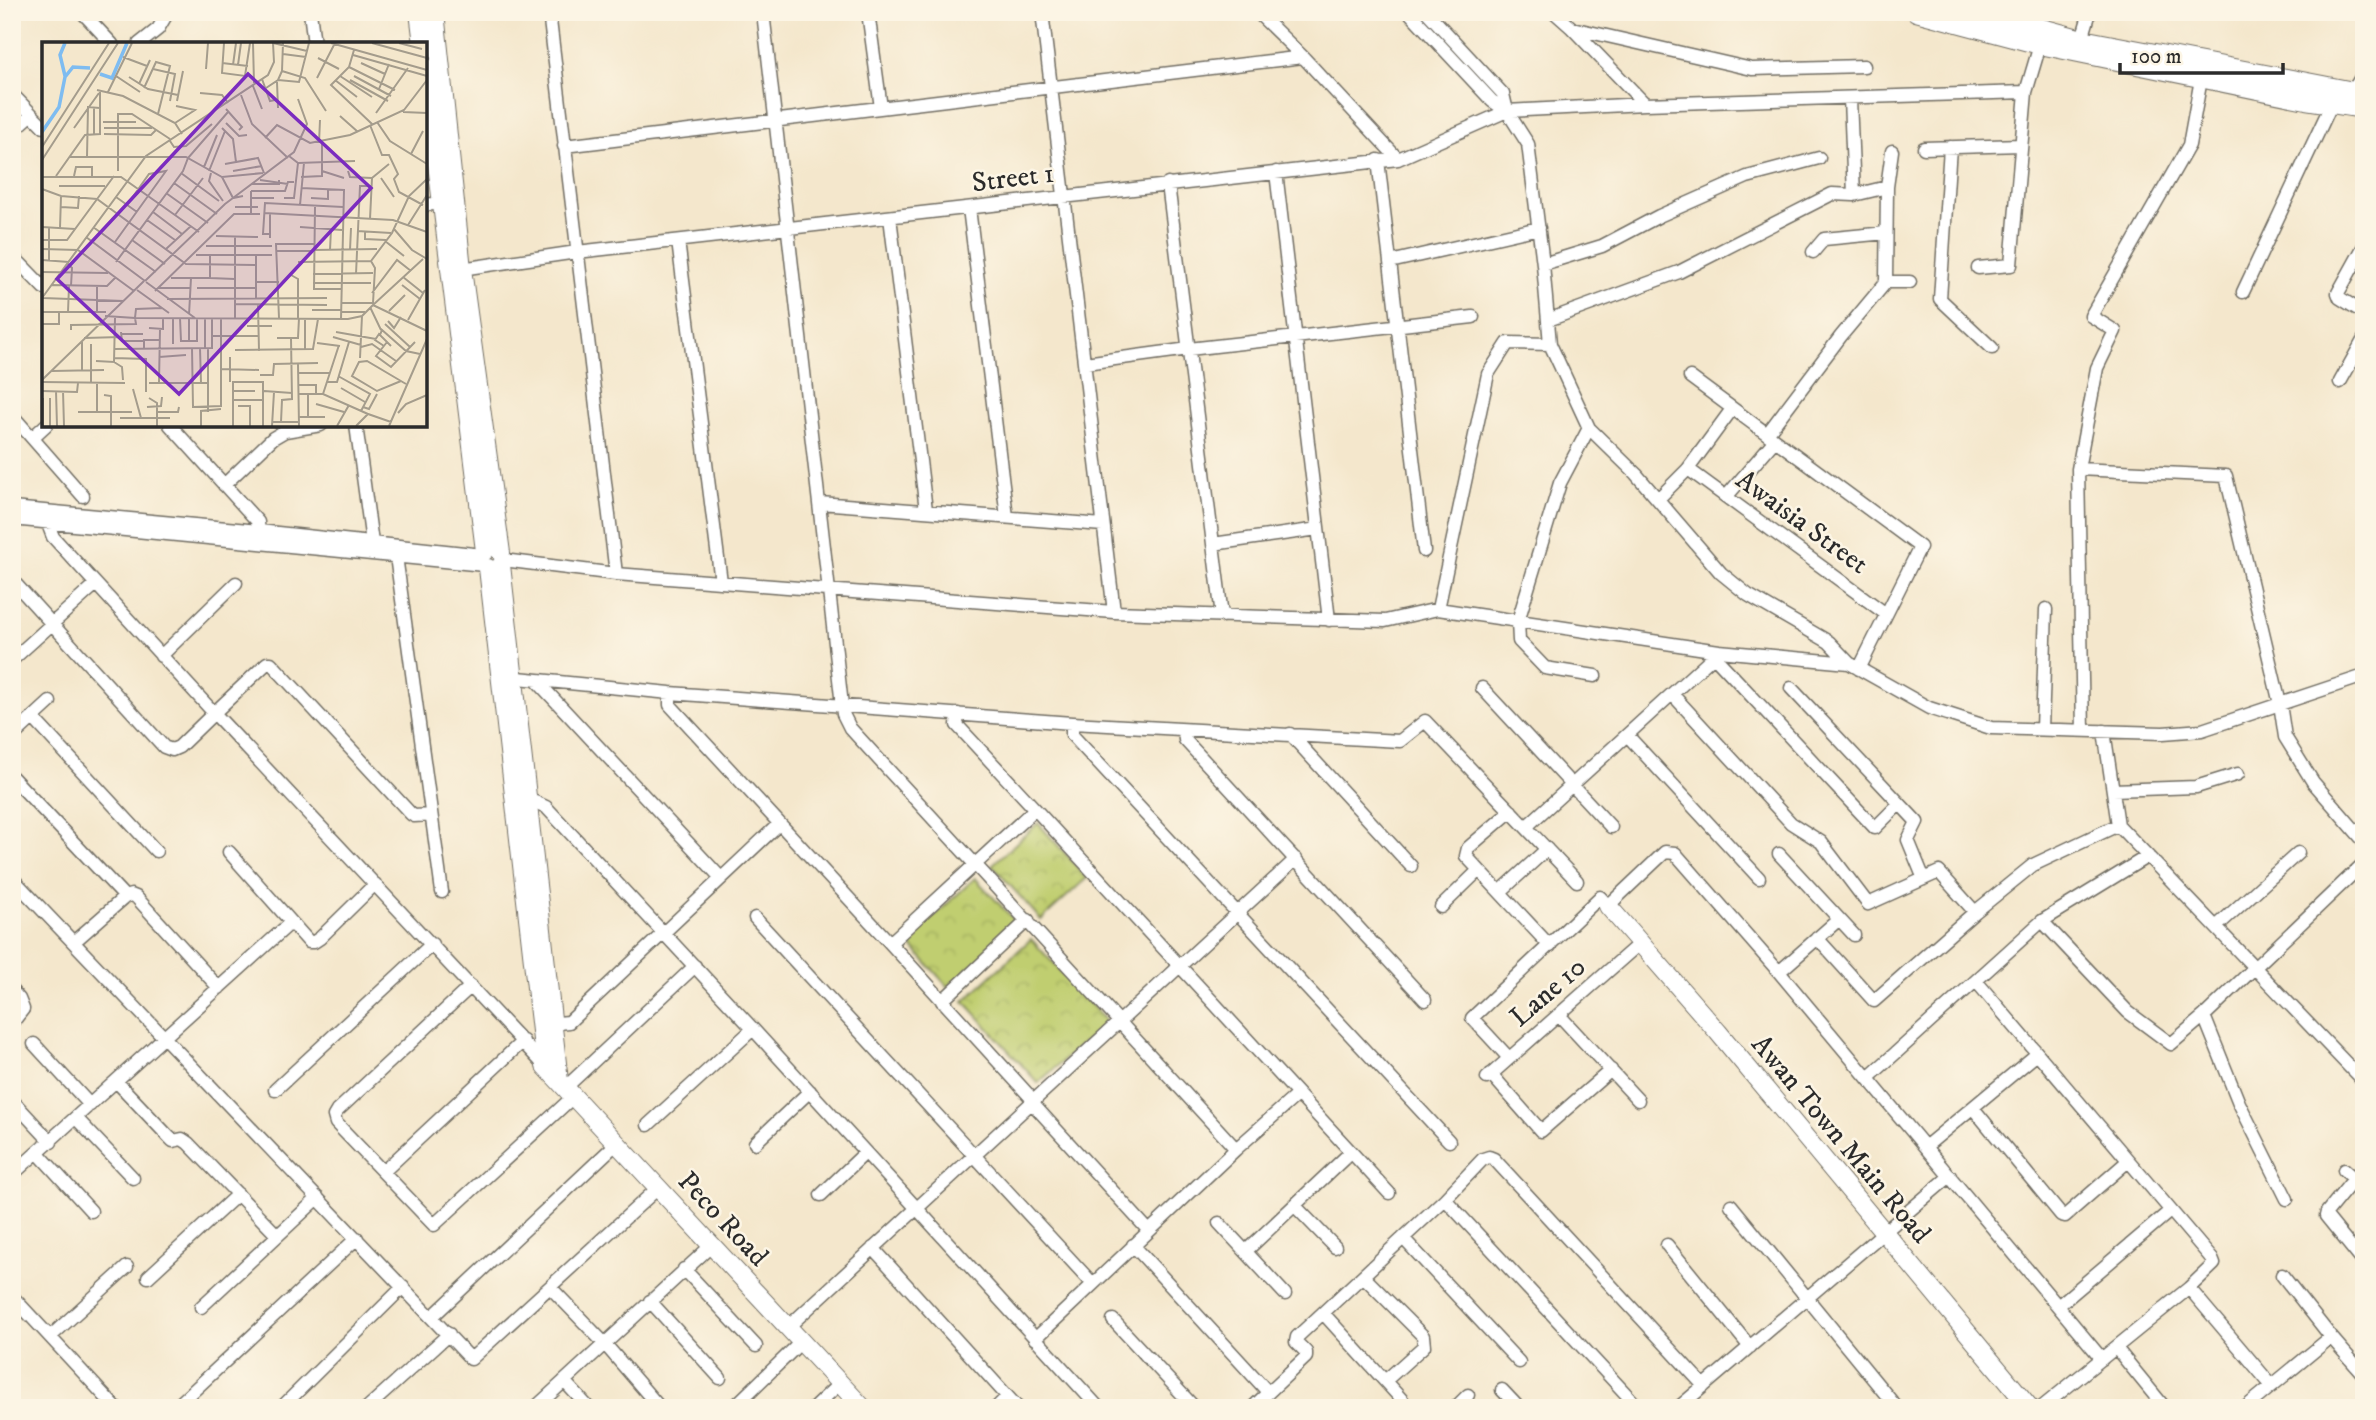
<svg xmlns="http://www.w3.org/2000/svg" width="2376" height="1420" font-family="'IM FELL DW Pica',serif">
  <defs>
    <pattern id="park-crowns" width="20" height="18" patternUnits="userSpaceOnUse" patternTransform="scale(1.75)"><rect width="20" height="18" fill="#c0ce70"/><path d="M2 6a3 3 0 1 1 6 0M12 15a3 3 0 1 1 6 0" fill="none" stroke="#a5b161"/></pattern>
  </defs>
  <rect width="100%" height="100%" fill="#fcf5e5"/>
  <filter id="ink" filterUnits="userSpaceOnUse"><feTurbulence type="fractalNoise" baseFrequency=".0143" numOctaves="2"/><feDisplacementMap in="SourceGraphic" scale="14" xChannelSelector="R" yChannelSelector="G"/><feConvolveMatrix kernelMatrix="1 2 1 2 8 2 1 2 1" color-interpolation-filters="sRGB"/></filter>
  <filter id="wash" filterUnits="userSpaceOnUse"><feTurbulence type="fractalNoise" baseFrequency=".00686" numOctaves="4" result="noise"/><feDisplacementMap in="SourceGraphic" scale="28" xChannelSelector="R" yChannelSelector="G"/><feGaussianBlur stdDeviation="1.57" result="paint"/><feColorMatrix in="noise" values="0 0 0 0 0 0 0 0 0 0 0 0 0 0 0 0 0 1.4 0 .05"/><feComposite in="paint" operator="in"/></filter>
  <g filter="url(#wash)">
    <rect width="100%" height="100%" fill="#f4e7cc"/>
    <!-- park -->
    <path fill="url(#park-crowns)" stroke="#767c4e" stroke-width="2" d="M1038,823L1087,878L1041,920L992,865Z
      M975,878L1019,925L949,988L907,941Z
      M1031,939L1107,1022L1038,1083L964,1001Z"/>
  </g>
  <g filter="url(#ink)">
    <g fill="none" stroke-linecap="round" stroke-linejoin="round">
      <!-- street casing -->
      <g stroke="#716d63" stroke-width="15">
        <path id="street" d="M82,12L112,44
          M310,12L314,44
          M549,12L616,574
          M763,12L843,714L850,728L1236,1149
          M868,12L881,108
          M1042,12C1065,212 1089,412 1114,612
          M1409,12L1492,101L1507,111
          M1427,12L1503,94L1507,111L1528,144L1543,264L1550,344L1589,428L1636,474L1721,573L1748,595L1829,642L1849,663
          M1554,12L1572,28L1752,69L1864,66
          M1572,28L1645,104
          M2082,39L2090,12
          M139,44L158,29L168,12
          M1303,57L1398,159
          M2353,91L2364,72
          M12,94L44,127
          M1850,99L1854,195
          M12,132L31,115
          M564,146L1303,57L1257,12
          M1950,147L1940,299L1992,348
          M1924,148L2021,145
          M1378,160L1424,551
          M1276,172L1329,620
          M1168,184L1222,616
          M425,205L449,202
          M969,208L1007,517
          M890,217L926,510
          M678,241L721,582
          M2364,246L2338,293L2340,298L2364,313
          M1813,252L1824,239L1886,233
          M12,255L44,288
          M1390,262L1539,228
          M1543,264L1602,246L1659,216L1747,177L1819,158
          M1978,268L2011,265L2026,92L2040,45
          M454,270L577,252L1398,159L1507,111L1645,104L2026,92
          M1886,282H1910
          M2243,292L2332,103
          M1548,320L1679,272L1832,194L1854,195L1887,187
          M1085,363L1189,349L1473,317
          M1690,377L1920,547L1859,669
          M2340,382L2364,339
          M12,415L83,496
          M170,425L258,522L259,538
          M356,425L373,550
          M1589,428L1560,483L1518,621L1519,641L1545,668L1595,676
          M1767,434L1841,336L1886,282L1887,187L1892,151
          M33,437L46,425
          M1688,469L1886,614
          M2078,469L2226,476L2280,704L2285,737L2313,782L2364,841
          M224,485L273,438L285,431L321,425
          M1726,497L1775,440
          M1658,499L1688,469L1732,409
          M820,503L1103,525
          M12,508L259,531L483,555
          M12,519L484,565
          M1213,544L1318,529
          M396,556L442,892
          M503,560L616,574L1114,612L1385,621L1438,609L1719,651L1849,663L1929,708L1991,728L2163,733L2202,730L2364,676
          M12,580L164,747L172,750L179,747L214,713L53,537L48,524L49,512
          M1438,609L1488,374L1508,343L1550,344
          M161,656L236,583
          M1714,656L1875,828L1899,804
          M12,660L95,585
          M508,677L670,693L1072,723L1400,741L1425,721L1577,881
          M536,680L721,878
          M1482,688L1611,827
          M1791,688L1917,822L1908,840L1924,879
          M670,693V705L890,943
          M1672,694L1791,823L1821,842L1868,904L1939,872L1975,912
          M958,714L957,725L1035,809L890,943L1035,1102
          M33,718L156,851
          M1072,723V735L1449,1141
          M2042,729L2046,609
          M1184,730L1185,740L1425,1000
          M2083,731L2078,469L2097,368L2115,331L2091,316L2189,145L2201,79
          M2104,731L2118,825L2364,1082
          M1290,734L1411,866
          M1627,735L1759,878
          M12,737L50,702
          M12,777L125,897
          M2113,790L2196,787L2238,774
          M523,801L535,802L546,807L753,1029L1099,1408
          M1035,809L1389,1193
          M430,815L414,816L411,814L271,663H267L214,713L545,1066
          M1526,827L1719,651
          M229,852L309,942H314L320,938L375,884
          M1779,854L1854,935
          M1479,870L1550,946
          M12,878L471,1359L658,1188
          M1500,892L1547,849
          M1441,907L1479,870L1466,856L1468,848L1511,811
          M755,918L1093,1284
          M2042,921L2128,1012L2171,1044L2204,1016L2364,863
          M2216,927L2298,853
          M1817,938L1874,1001L1975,912L2033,865L2118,825
          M76,940L125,897L131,895L136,897L219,988
          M1779,972L1838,920
          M1976,981L2212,1259L2214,1264L2189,1288L2041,1408
          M471,986L337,1111L334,1116L336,1123L434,1225L574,1096
          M12,991L19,999L23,1009L12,1023
          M942,1001L1028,920
          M1560,1016L1638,1100
          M2204,1016L2239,1103L2287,1199
          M544,1024L569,1022L779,824
          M34,1044L90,1105
          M1509,1058L1472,1018L1600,897L1608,906L1665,852L1675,853L1779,972L2102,1359
          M1491,1074L1541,1131L1611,1070
          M1487,1078L1640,943
          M1868,1078L2042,921L2148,856
          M116,1081L169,1137L173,1141L182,1139L188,1143L277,1235
          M565,1088L695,966
          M275,1090L432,944
          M12,1100L51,1142
          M1032,1103L1149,1231
          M1973,1108L2061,1215L2065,1216L2128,1161
          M76,1118L133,1178
          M648,1125L753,1029
          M755,1143L810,1091
          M1925,1147L2037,1054
          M38,1153L91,1211
          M2344,1170L2364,1187
          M383,1172L523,1041
          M12,1175L287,926L292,925
          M2354,1179L2327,1212L2326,1216L2364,1263
          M821,1195L865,1153
          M1445,1199L1639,1408
          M1731,1205L1897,1408
          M1295,1206L1335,1247
          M1219,1223L1285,1294
          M1403,1238L1519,1362
          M1133,1245L1268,1392
          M1667,1245L1750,1347
          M873,1248L1018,1408
          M1246,1251L1351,1152
          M684,1269L756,1346
          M2282,1275L2331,1337
          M1363,1276L1423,1336L1424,1346L1385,1381
          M148,1277L238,1194
          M551,1288L604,1343L660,1408
          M2189,1288L2272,1386
          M12,1296L116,1408
          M650,1301L720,1378
          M2058,1306L2170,1211
          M201,1307L318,1198
          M1323,1313L1403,1401
          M432,1317L617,1143
          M1113,1320L1195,1408
          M788,1327L1296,859
          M50,1337L127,1267
          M1035,1339L1236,1149L1297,1095
          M2116,1348L2165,1408
          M564,1381L589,1408
          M1502,1390L1519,1408
          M175,1408L357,1238
          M281,1408L403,1287
          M367,1408L449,1334
          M535,1408L712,1245
          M733,1408L801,1342
          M814,1408L840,1383
          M996,1408L1007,1397
          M1252,1408L1306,1357V1352L1296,1342L1297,1337L1445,1199L1483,1159L1489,1157L1494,1159L1704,1386
          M1455,1408L1468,1395
          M1678,1408L1950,1176
          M2245,1408L2331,1337L2364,1375"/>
      </g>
      <!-- secondary casing -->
      <g stroke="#716d63" stroke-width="20">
        <path id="secondary" d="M419,12L423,44
          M435,12L462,269L501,553
          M1916,12L2040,45L2306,100L2364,109
          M1983,12L2082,39L2364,93
          M425,67L485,551
          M501,565L559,1081
          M488,568L545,1066L863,1408
          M1608,906L1718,1032L2030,1408"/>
      </g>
      <!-- street -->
      <use href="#street" stroke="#fff" stroke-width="12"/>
      <!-- secondary -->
      <use href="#secondary" stroke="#fff" stroke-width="18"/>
    </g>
  </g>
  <g text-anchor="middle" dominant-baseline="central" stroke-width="5" stroke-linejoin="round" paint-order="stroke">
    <!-- street labels -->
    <g font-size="28" fill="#2b2b2b" stroke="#fcf5e5">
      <text transform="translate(1013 178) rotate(-7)">Street 1</text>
      <text transform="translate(1802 522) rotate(36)">Awaisia Street</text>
      <text transform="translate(1548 992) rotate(-41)">Lane 10</text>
      <text transform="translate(1841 1139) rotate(50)">Awan Town Main Road</text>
      <text transform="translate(723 1219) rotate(47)">Peco Road</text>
    </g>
  </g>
  <!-- overview -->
  <g transform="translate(42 42)">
    <rect width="385" height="385" fill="#f4e7cc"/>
    <path fill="none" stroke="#7ebcf1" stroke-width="3.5" d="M58,32L70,36L85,1M23,34L18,13L23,1M0,90L17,65L23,35L31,25L48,26"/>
    <path fill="none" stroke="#a49c8c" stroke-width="2" d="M182,1L180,31L203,34L208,1M211,1L212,41M231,1L265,9M289,1L385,28M330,1L385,16M357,1L380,7M312,8L307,25L289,43L330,82M241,12L264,15M311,13L385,34M81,15L105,24M276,16L297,27M180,21L206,24M319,21L343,32M191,23L194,1M196,23L199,1M307,25L353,48M111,27L133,32L128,59M164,27L166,1M240,29L263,36L284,69M74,34L98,50M298,34L330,55M312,34L349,54M87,35L106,47L136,53M275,36L293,1M220,37L228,59L233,58M236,38L257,40L267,1M293,38L315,55M308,38L346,59M235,40L236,66M97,42L108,18M211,44L220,67M102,46L114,20L128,24L116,72M224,46L236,38L240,29L241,1M337,47L347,22M55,48L81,54L133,81L140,92M66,50L90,1M158,51L180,53L186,61M199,53L210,82L246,116M135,59L141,29M184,67L200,85L197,88M361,70L385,71M334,71L366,26M298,74L316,90M61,80H94M335,80L348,99L385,122M133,81L153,68L134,64M184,81L197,94L205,93M328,83L340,113H347L356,132L352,137L357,150L381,163M32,86L57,51M62,86H110M180,86L191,97L194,120M52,92V65M62,92L109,93L114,88M223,96L235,83L268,101L308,93L362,68L385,38M128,99L132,105L144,104L170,82M277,101L278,78M0,105L67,1M369,112L381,89M247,114L256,121L313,119M28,115H144L180,135L221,131M45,115L46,65L58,66M0,118L76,1M183,122L216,116L222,131M162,125L175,93M76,129V72H90L128,97M167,129L183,89M191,129L220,124M280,129L302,136M306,129L308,135L330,136M139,131L177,159M169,131L167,139L181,159M14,134L43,93L58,92V50M32,134L34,125H50V134M0,135H79L157,190M180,135L191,156L201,154M259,135L280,134V100M339,136L352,155M218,138L246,142M132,141L175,172M210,142H237V138M17,144H63M259,146L302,148L299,277M0,147L19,154L55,157L144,222L213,223M209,149H243L246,140H252M124,151L166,181M74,155L95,170M209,156H232M242,156H252L256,121M269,156L286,157V147M258,163L262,121M273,164L272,247H299M19,165L36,166L37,154M193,165H216M111,170L140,192M222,171L351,178L385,190M209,172V149M133,173L161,136M328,177L330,136L347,122M105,178L133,198M366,183L385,153M0,185L33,187M51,185L114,230M258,185L300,188M18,186L19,154M352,187L370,208L385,217M315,189L349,191M323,189V197L344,198M228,192H221L223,161L301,165M174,194L216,195M44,195L103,239M228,196V172M0,198H25L72,134M90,198L123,222M343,199L362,214M73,200L124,129L107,132L85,163M164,204H230M0,207L36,208L92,249M124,207L149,184M271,208L335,207M288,208L289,187M308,208L309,186M235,209H271M154,213H168V236L193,237M168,213H230M0,218L27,220M7,218V186M74,220L141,129L146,116L186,70M256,220L329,219L350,191L367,154L385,137M25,221L30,226L29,244M0,230L66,231M271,232L331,231M314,232L318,144H330M249,233L256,237V276M361,235L381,251M129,236H168M103,239L183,162L252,110L265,82L256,57M104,240L153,276M213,240H237M271,241H329M9,243L65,244L73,236M360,243L378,257M117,246H148M155,246H214M95,248L127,271M113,249L192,172H218M330,251L355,218L369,229M0,256L104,114L226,33L232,20L231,1M1,256L82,259M214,256V214M125,257L285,256M299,261H331L333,226L329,219M193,262L285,263M216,263L217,309M331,263L381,217M328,265L339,288M120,266L94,267L93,276L306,277L320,274L331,263L385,289M270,268H299M347,269L363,253M0,270H64M26,270L27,244M55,270V244M299,270H323M147,273L149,236M138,276L139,299H155V277M147,276V299M163,276V306M193,276V195M237,276L234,202H272M366,278L383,248M346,279L352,286L359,275M0,282H17V270M343,282L368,305M205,284H230M107,286L121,287V276M29,288V283L94,282L93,276L63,274M79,290L80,299H102M294,290L334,297M79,292H101M338,293L340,288L364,309L378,312M170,294H216M291,295L319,303M42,296L79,295M235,296H256L257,276M40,299V329M345,300L334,314L349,325L373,300M275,301L298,304M131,302V276M342,304L333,298L337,292L349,304M319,305L330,302L354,319M150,306L151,365L179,364V276M158,306L159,341M166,306V370M72,307L170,306V276M102,307V298H118M193,308L271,307L276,277M263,308V276M117,315L144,313M188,315V340M72,316L104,317V350M318,316L320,274M54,319L72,320L73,276M72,320L80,325L81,338M256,322L257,384M179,327L217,328M10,329L62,328M256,331H288M218,333H231L232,322L276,321M296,334L328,352L319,369M0,338L102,239M359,339L335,349L310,334L317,320L325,319L364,342M0,340L83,341M49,340V302M55,340V370M285,340H295L307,300M107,341H166M117,341L118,287M257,343H274V352M299,346L323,360M91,347L99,376M0,349L35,350L36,341M14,349L15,384M21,349L22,384M191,349H213M222,349L250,351M257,352H281L326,372M266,352V375M281,352L297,303M62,353L69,354V384M8,356V384M107,356L115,361V384M191,358H221M274,362L302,370M196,364H208V384M105,365L119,364L120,355M321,365L327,367L335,352M36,370H90M115,370H136L137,365M356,371L364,362L385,353M257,375H283M78,376H128M231,380H257M239,380L240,358L250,357L249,296M1,384V356M159,384V369L179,367M191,384V340H221V384M230,384L232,350M295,384L307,363M314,384L326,372L349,380M347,384L385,297"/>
    <path fill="#7b2cbf" fill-opacity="0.15" stroke="#7b2cbf" stroke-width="3.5" d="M206,32L329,146L137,352L15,237Z"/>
    <rect width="385" height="385" fill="none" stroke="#2b2b2b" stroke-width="3.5"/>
  </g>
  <!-- margin -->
  <rect width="2376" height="1420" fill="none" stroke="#fcf5e5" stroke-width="42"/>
  <!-- scale -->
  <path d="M2120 63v10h163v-10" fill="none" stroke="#2b2b2b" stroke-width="3.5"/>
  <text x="2131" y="63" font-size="21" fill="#2b2b2b" stroke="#fcf5e5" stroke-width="5" paint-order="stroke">100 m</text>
</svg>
